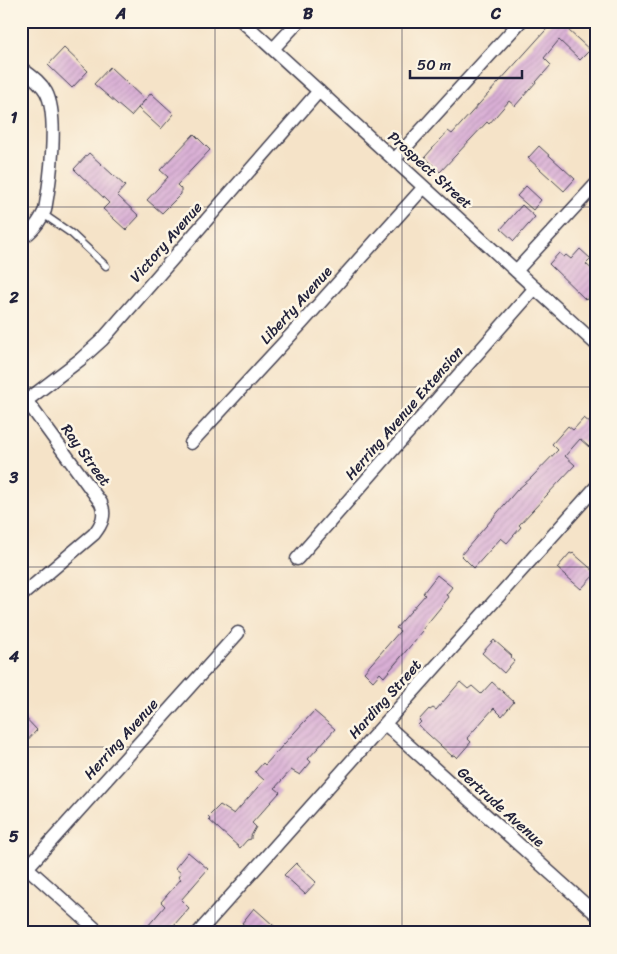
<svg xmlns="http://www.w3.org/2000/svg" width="617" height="954" font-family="Sriracha,sans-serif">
  <defs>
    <pattern id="building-hatch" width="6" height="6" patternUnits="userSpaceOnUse" patternTransform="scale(1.25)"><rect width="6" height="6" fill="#d9afd5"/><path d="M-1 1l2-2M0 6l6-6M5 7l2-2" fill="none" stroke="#ba96b8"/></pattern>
  </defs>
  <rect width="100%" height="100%" fill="#fcf5e5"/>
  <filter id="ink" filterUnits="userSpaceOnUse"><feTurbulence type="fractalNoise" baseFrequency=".02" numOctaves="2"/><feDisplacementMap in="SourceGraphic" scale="10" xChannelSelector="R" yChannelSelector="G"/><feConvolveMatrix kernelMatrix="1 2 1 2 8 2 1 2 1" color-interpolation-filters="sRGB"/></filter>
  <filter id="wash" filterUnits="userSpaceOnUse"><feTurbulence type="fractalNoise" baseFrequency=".0096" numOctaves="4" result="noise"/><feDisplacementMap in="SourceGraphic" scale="20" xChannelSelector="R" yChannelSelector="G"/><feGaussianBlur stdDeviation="1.12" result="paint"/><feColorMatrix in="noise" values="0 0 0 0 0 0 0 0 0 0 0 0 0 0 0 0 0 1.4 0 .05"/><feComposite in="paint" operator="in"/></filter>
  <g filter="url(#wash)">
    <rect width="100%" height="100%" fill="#f5e3c8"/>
    <g id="blocks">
      <!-- building -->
      <path fill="url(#building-hatch)" d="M554,21H563L570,28L568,30L590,50L580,60L559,40L544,58L551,65L515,106L509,101L489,124L487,122L440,172L425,157L448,131L452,134Z
        M64,48L88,71L72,88L48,65Z
        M110,67L145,100L131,116L94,84Z
        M151,93L174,114L161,129L138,108Z
        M194,134L210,150L177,185L181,189V194L162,213L147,200L168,177L160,170Z
        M539,146L575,179L564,191L528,158Z
        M89,153L125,186L117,195L139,216L126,230L103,209L109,203L74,169Z
        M526,186L541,200L533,210L517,196Z
        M522,205L535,217L514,241L501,229Z
        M580,249L591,259L586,264L596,273V288L586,300L549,264L559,253L564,257L566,255L571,259Z
        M584,418L596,428V439L589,447L580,439L565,456L575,465L519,525L521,527L507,543L501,538L474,568L461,555L517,490L531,478L558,450L552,444L568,426L573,430Z
        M570,553L572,554L573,553L596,573L581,589L557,568Z
        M437,575L452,587L446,595L449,597L422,630L423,631L384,677L380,673L373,681L364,672L400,631L396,628L425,595L423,593Z
        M494,640L512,656L511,657L514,661L504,673L482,653Z
        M460,682L468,689L472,686L481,694L492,682L514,702L502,716L494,708L467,738L471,742L457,758L454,755L452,756L418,725L421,722L419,720L429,709L430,710L433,708L436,710Z
        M314,711L335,729L308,759L311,762L300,775L291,770L275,788L280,792L252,823L256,827L251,836V839L247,840L240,848L209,820L210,819L208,817L220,805L234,814L264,780L255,772L263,763L265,765Z
        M21,713L37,730L21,747Z
        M188,852L208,869L181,900L189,908L167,933H142L165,906L161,902L181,879L178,877L181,873L175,868Z
        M296,863L316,882L305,894L284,875Z
        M254,908L282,933H253L242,923Z"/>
    </g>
  </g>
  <g filter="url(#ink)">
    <use href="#blocks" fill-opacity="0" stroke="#423f50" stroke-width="1"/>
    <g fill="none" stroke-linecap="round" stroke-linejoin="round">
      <!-- lane casing -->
      <g stroke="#423f50" stroke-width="9">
        <path id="lane" d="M43,214L72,234L106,266"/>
      </g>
      <!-- street casing -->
      <g stroke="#423f50" stroke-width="15">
        <path id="street" d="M242,21L596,344
          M273,49L299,21
          M21,68C30,75 40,81 46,92C59,116 50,182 45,210C39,223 33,231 21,239
          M394,160L521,21
          M516,271L596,184
          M26,401L81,359L102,340L319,91
          M191,443L302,323L424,187
          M297,559L535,288
          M21,596L94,534C102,524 106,515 101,503L23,396
          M385,724L596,914
          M22,863L100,933
          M27,868L238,633
          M198,933L596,487"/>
      </g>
      <!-- lane -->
      <use href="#lane" stroke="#fff" stroke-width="6"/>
      <!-- street -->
      <use href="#street" stroke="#fff" stroke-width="12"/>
    </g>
  </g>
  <!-- grid -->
  <path fill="none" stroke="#22223b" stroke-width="1" stroke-opacity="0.55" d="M215,21V933M402,21V933M21,207H596M21,387H596M21,567H596M21,747H596"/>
  <g text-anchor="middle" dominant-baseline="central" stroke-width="5" stroke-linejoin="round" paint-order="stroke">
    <!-- street labels -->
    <g font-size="15" fill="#22223b" stroke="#fcf5e5">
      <text transform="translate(430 170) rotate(42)">Prospect Street</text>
      <text transform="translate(166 242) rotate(-49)">Victory Avenue</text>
      <text transform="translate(296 305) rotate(-48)">Liberty Avenue</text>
      <text transform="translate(404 413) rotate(-49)">Herring Avenue Extension</text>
      <text transform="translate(86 455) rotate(54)">Ray Street</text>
      <text transform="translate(385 699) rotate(-48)">Harding Street</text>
      <text transform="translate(121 739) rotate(-48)">Herring Avenue</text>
      <text transform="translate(501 807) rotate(42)">Gertrude Avenue</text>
    </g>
  </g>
  <!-- margin -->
  <rect width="617" height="954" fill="none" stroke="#fcf5e5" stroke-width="55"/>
  <!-- scale -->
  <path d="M410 70v8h112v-8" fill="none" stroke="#22223b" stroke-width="2.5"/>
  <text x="417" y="70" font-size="15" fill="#22223b" stroke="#fcf5e5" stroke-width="4" paint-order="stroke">50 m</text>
  <rect x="28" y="28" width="562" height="898" fill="none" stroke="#22223b" stroke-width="2"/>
  <g font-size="16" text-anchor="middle" font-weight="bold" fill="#22223b">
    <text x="121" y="19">A</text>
    <text x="308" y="19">B</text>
    <text x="496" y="19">C</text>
    <text x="14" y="123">1</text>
    <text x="14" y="303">2</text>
    <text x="14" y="483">3</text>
    <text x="14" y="662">4</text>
    <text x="14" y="842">5</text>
  </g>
</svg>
